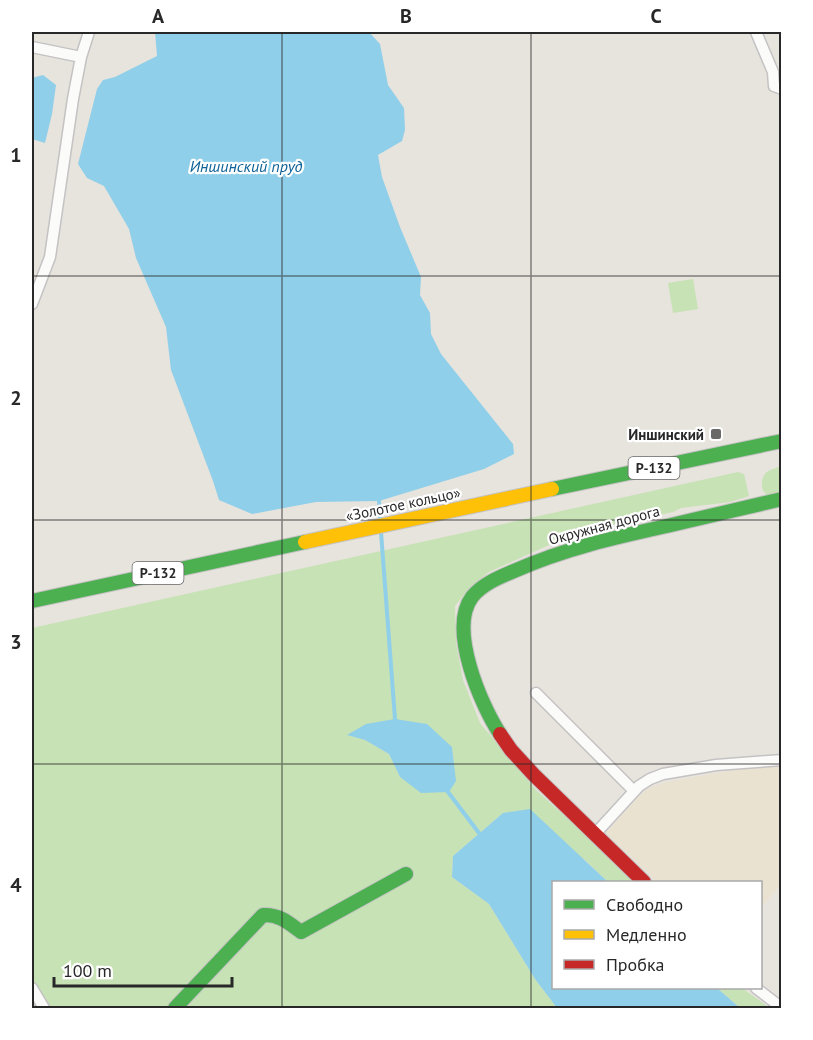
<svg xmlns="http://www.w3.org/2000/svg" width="813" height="1040" font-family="'PT Sans',sans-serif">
  <rect width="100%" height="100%" fill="#e7e3dd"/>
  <!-- education -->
  <path fill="#eae2d1" d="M776,763L781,767V884L761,908L760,882H657L606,833L639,796L648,789L666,782Z"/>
  <!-- green -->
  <path fill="#c7e2b5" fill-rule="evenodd" d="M693,279L698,309L673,313L668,283Z
    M781,466V494C777,495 770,497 766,494C760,490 761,476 767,472C771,469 777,468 781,466Z
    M738,472L744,474L749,496L730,502L681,508L673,512L578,532L489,572L471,586L455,606L456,643L463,680L480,723L536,790L637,882H608L585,860L503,813L453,856L452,877L489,904L535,979L557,1008H32V628ZM348,735L452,747L400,777L389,754L365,740Z
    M717,988H742L770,1008H740Z"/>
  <!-- water -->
  <path fill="#90cfe9" d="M155,32H369L380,44L388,85L404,108L405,130L402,141L378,155L382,177L400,227L421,277L420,295L430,313L431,334L441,354L513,444L514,454L484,469L379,501L316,502L252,514L219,500L213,481L171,370L166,327L136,258L129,229L104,186L87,178L78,164L97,89L103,80L115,77L157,56Z
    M43,75L56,85L52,114L45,143L32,139V78Z
    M395,719L427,724L452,747L456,781L449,792L421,793L400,777L389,754L365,740L347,735L366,724Z
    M530,809L608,882H554V988H717L740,1008H557L535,979L489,904L452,877L453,856L503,813Z"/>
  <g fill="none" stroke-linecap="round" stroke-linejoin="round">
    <!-- stream -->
    <path stroke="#90cfe9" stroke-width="4" d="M379,501L380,518
      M381,532L395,719L396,721
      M445,788L482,837"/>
    <!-- street casing -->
    <g stroke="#c4c2c3" stroke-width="13">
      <path id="street" d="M756,32L773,72L774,86L782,89
        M32,47L81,57
        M32,304L50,257L73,99L81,57L89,32
        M536,693L634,791
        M595,834L639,786L650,779L663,774L716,765L782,760
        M32,988L44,1008
        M756,988L782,1008"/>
    </g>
    <!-- fast casing -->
    <g stroke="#c4c2c3" stroke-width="16">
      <path id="fast" d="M552,489L782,441
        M32,601L305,542
        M500,734C481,705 448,629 472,597C482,584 500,577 514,571C566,548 617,537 671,525C708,516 745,508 782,499
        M175,1008L263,915C279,914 289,923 301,932L406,874"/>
    </g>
    <!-- slow casing -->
    <g stroke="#c4c2c3" stroke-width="16">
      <path id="slow" d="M305,542L552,489"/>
    </g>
    <!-- jam casing -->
    <g stroke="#c4c2c3" stroke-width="16">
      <path id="jam" d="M500,734L511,750L534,775L644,882"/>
    </g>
    <!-- street -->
    <use href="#street" stroke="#fbfbfa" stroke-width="10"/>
    <!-- fast -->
    <use href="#fast" stroke="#4caf50" stroke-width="14"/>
    <!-- slow -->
    <use href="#slow" stroke="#ffc107" stroke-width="14"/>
    <!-- jam -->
    <use href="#jam" stroke="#c62828" stroke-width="14"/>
  </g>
  <!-- grid -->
  <path fill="none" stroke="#282828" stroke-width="1.5" stroke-opacity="0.55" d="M282,32V1008M531,32V1008M32,276H782M32,520H782M32,764H782"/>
  <!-- markers -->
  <rect fill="#6b6967" stroke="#fff" stroke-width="2" x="710" y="428" width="12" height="12" rx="3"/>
  <g text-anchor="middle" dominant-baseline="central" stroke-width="4.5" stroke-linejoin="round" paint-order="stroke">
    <!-- shield labels -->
    <g fill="#fff" stroke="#686868" stroke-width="1.5">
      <rect x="628.5" y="457" width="51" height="22" rx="4.5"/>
      <rect x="132.5" y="562" width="51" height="22" rx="4.5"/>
    </g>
    <g font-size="14" font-weight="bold" fill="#282828">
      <text x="654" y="468">Р-132</text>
      <text x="158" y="573">Р-132</text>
    </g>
    <!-- poi labels -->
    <g font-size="15" font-weight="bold" fill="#282828" stroke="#fff" text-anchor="end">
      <text x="704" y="434">Иншинский</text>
    </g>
    <!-- street labels -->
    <g font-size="15" fill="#282828" stroke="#fff">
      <text transform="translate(403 504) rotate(-12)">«Золотое кольцо»</text>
      <text transform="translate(604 525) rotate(-15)">Окружная дорога</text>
    </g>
    <!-- water labels -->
    <g font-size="16" font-style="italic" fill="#0d6297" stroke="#fff">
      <text x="246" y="166">Иншинский пруд</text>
    </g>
  </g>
  <!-- border -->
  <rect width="813" height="1040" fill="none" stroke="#ffffff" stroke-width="66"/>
  <!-- legend -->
  <rect x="552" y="881" width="210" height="108" fill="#ffffff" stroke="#a9a9a9" stroke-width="1.5"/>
  <rect x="564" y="900" width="30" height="9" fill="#4caf50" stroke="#a9a9a9" stroke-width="1.5"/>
  <text x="606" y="911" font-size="18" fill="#282828">Свободно</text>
  <rect x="564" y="930" width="30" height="9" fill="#ffc107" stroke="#a9a9a9" stroke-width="1.5"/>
  <text x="606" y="941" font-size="18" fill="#282828">Медленно</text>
  <rect x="564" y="960" width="30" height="9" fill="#c62828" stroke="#a9a9a9" stroke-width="1.5"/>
  <text x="606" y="971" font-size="18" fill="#282828">Пробка</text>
  <!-- scale -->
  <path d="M54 977v9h178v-9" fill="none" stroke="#282828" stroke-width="3"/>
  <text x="63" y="977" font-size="18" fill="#282828" stroke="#ffffff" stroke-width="4.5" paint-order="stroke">100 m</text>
  <rect x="33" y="33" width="747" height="974" fill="none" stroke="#282828" stroke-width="2"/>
  <g font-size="20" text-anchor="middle" font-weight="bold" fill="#282828">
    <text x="158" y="23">A</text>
    <text x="406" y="23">B</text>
    <text x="656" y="23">C</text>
    <text x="16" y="162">1</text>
    <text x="16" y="405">2</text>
    <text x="16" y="649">3</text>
    <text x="16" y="892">4</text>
  </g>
</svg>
